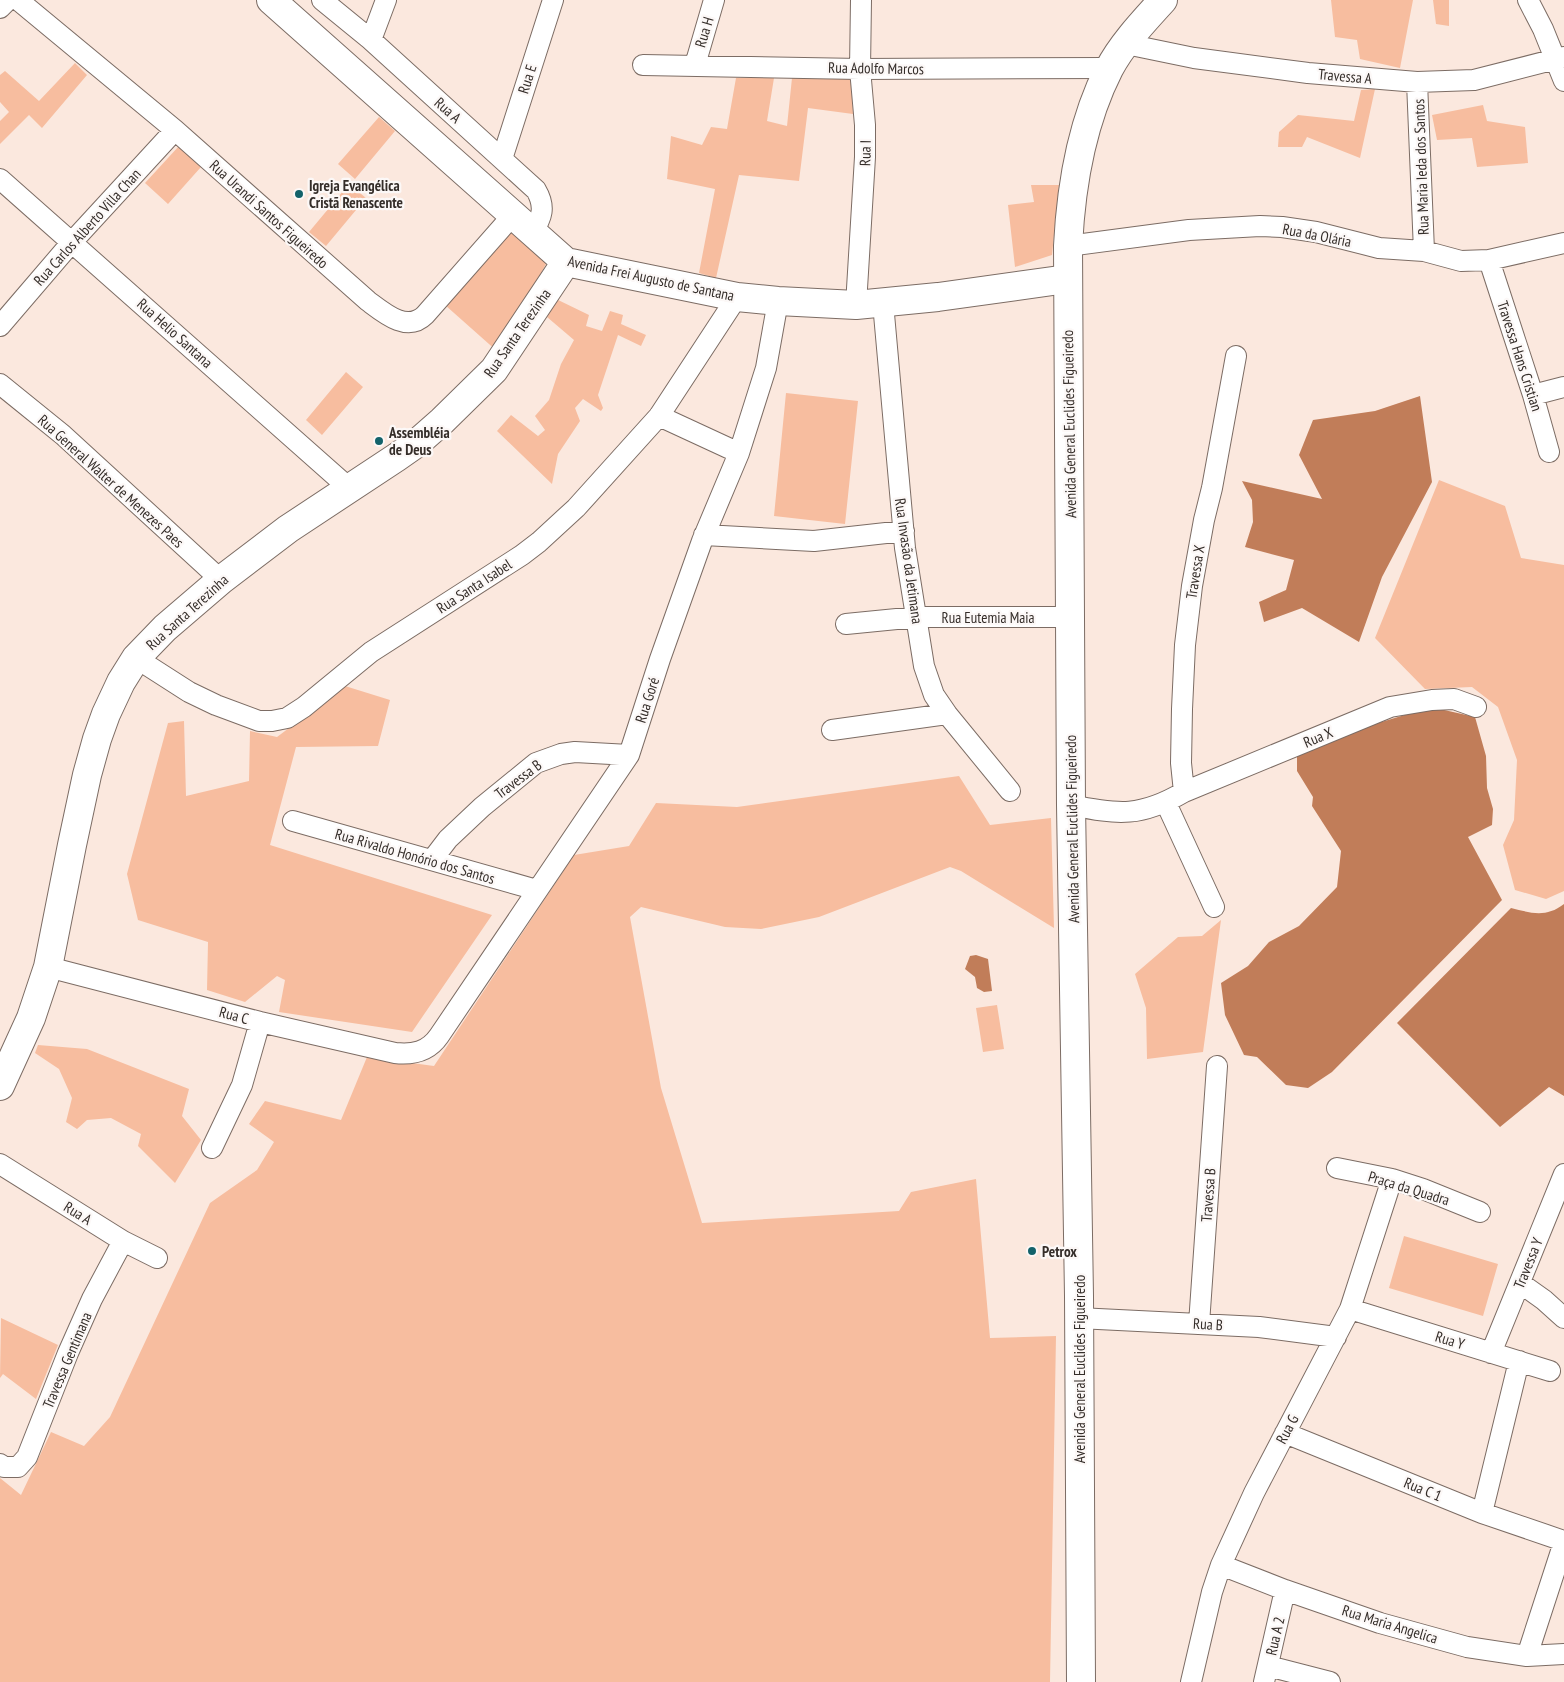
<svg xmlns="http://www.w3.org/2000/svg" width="1564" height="1682" font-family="'PT Sans Narrow',sans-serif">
  <rect width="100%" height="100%" fill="#fbe8de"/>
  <!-- green -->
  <path fill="#f7bd9f" d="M1331,0H1413L1400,68L1360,59L1357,40L1335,37Z
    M1433,0H1449V26L1436,24Z
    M75,63L87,75L42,128L29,115L0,144V121L9,112L0,102V75L5,71L39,101Z
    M736,78H774L767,121L787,126L792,78H851L853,114L808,108L799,181L739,175L716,278L699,273L715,189L667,179L671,136L702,145L711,127L727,129Z
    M1375,89L1360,158L1307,137L1302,147H1278L1279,132L1298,115L1354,121L1361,90Z
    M1483,105L1487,121L1525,127L1528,163L1477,167L1472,138L1437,140L1432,115Z
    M379,117L395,131L355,179L338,164Z
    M179,146L201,167L168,204L145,183Z
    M349,184L366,198L326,246L309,232Z
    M1031,185H1059L1052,255L1015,267L1008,205L1034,202Z
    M514,228L547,262L498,352L445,305Z
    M554,298L589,315L586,326L602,331L610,311L623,315L621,324L646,335L641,346L618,335L598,395L603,408L601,411L583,399L575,408L580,421L558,454L552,484L497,431L511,415L538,436L545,430L535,416L549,400L561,364L574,340L547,317Z
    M346,372L363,387L322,435L306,420Z
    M786,393L858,401L845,524L774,516Z
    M1439,480L1505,506L1521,558L1564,565V891L1546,899L1515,890L1503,845L1514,820L1517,760L1498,707L1472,687L1425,689L1375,638Z
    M345,686L390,700L378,746L296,747L270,845L492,915L412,1032L279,1012L285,980L277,976L245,1002L207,990L208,942L138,920L127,874L168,723L184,721L186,796L249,781L250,731L277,737Z
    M959,776L990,825L1051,818L1054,928L961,871L950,867L819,917L761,929L725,927L641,907L630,917L661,1088L702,1223L899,1211L911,1192L976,1179L990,1338L1056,1336L1050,1682H0V1478L21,1495L51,1432L84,1446L110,1417L210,1203L257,1170L274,1142L249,1124L265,1101L341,1120L367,1057L434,1066L574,855L629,846L656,803L737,807Z
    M1221,920L1203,1052L1147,1059L1146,1008L1135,974L1178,937L1202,936Z
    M997,1005L1004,1049L983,1052L976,1008Z
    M38,1045L87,1049L189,1089L182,1116L201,1140L175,1183L138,1146L141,1134L111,1118L87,1120L77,1129L66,1122L72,1098L59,1069L35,1053Z
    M1404,1236L1498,1264L1483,1316L1389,1288Z
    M1,1318L58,1345L36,1399L3,1374L0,1378Z"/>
  <!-- water -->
  <path fill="#c17d59" d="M1420,396L1432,482L1382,577L1359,642L1302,608L1264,622L1259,602L1286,590L1294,560L1245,547L1253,522L1252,500L1242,481L1322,499L1299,455L1313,420L1375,411Z
    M1431,707L1475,717L1486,756L1487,788L1493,809L1492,825L1468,837L1502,900L1332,1072L1308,1088L1286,1085L1257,1057L1244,1055L1225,1015L1221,983L1248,966L1269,942L1299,926L1337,887L1341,851L1312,806L1313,797L1297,771V754L1365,727Z
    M1564,904V1096L1549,1087L1500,1127L1397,1023L1511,908C1531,913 1546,918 1564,904Z
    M976,955L988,959L992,991L984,992L977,988L975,977L965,969L970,956Z"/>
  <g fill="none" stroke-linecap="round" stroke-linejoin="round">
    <!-- street casing -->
    <g stroke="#7c6c64" stroke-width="22">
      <path id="street" d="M18,0L175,130L368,301C384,313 407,333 425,315L512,216
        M322,0L371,40L536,190C546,207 542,218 532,233
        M1528,0L1543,29L1564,81
        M0,8L8,0
        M371,40L386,0
        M1126,44L1194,58L1308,73L1417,82L1474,80L1564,57
        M643,65L860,69L1109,68
        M695,65L714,0
        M1417,82L1424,251
        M502,159L553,0
        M0,179L349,488
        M1068,246L1189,230L1260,226L1282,227L1316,232L1379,248L1424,251L1461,261L1489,260L1564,243
        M1489,260L1533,395L1549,452
        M883,303L905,548L924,666L934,695L947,714L1010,791
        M856,305L865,157V125L860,69L861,0
        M0,326L72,242L175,130
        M0,384L63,435L221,580
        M1533,395L1564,387
        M659,416L739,453
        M704,535L814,541L904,531
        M846,624L917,617H1071
        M136,658L189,692L216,705L259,721H272L287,718L304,707L371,652L522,555L539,542L576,508L659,416L737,297
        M832,730L947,714
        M1184,792L1181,763L1182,709L1185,645L1192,586L1204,520L1212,488L1236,356
        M1166,803L1214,907
        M1071,805C1119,815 1141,817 1184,792L1390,707L1432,700L1454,699L1476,707
        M293,821L537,890
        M432,860L448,839L482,807L536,763L561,754L575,752L629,755
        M48,967L260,1022L395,1053C413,1055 428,1052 439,1036L629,755L660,659L702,541L739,453L766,368L778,301
        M212,1148L242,1085L260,1022
        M0,1164L123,1241L157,1258
        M1337,1168L1392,1179L1423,1189L1480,1212
        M1520,1283L1544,1300L1564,1318
        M1350,1309L1550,1371
        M1078,1318L1259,1327L1336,1337
        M1199,1324L1217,1066
        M1491,1353L1564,1174
        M1285,1433L1482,1513L1564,1541
        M0,1464L4,1467H18L27,1457L68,1353L92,1299L123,1241
        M1482,1513L1519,1361
        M1221,1565L1285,1590L1380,1623L1467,1647L1527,1656L1564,1654
        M1527,1656L1564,1542
        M1268,1666L1330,1682
        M1191,1682L1212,1592L1221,1565L1254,1493L1350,1309L1392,1179
        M1264,1682L1285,1590"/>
    </g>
    <!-- secondary casing -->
    <g stroke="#7c6c64" stroke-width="30">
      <path id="secondary" d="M271,0L566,262L737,297L778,301L856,305L938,297L1067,279
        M0,1086L31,1018L48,967L72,845L87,775L97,739L106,714L121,682L136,658L165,628L221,580L288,529L397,457L417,443L442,421L494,370L566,262"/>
    </g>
    <!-- primary casing -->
    <g stroke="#7c6c64" stroke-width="30">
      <path id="primary" d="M1081,1682L1079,1296L1071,805L1068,246C1071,185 1081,124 1109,69C1122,44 1144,21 1163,0"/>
    </g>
    <!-- street -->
    <use href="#street" stroke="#fff" stroke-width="20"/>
    <!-- secondary -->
    <use href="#secondary" stroke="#fff" stroke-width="28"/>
    <!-- primary -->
    <use href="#primary" stroke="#fff" stroke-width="28"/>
  </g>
  <!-- markers -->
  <g fill="#13626a" stroke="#fcf8f7" stroke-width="2">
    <circle cx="299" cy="194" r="5"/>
    <circle cx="379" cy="441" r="5"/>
    <circle cx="1032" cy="1251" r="5"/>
  </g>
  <g text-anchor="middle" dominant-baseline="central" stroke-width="4.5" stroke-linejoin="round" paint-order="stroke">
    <!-- street labels -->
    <g font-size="15" fill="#342d29" stroke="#fcf8f7">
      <text transform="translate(704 32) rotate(-73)">Rua H</text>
      <text transform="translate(876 68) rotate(1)">Rua Adolfo Marcos</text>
      <text transform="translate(1345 76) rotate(5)">Travessa A</text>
      <text transform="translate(527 79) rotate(-72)">Rua E</text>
      <text transform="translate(448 110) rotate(42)">Rua A</text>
      <text transform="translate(865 153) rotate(-89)">Rua I</text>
      <text transform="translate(1421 167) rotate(-92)">Rua Maria Ieda dos Santos</text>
      <text transform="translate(269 214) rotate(42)">Rua Urandi Santos Figueiredo</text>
      <text transform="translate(87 227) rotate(-48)">Rua Carlos Alberto Villa Chan</text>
      <text transform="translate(1317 235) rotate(11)">Rua da Olária</text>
      <text transform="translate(651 278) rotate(12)">Avenida Frei Augusto de Santana</text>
      <text transform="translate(175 333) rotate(42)">Rua Helio Santana</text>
      <text transform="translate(517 333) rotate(-55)">Rua Santa Terezinha</text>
      <text transform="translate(1520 356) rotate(72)">Travessa Hans Cristian</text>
      <text transform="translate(1069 424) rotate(-91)">Avenida General Euclides Figueiredo</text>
      <text transform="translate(111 481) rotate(42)">Rua General Walter de Menezes Paes</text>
      <text transform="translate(909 561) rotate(82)">Rua Invasão da Jetimana</text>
      <text transform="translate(1195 572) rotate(-81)">Travessa X</text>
      <text transform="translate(474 586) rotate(-33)">Rua Santa Isabel</text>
      <text transform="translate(187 612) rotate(-42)">Rua Santa Terezinha</text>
      <text x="988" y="617">Rua Eutemia Maia</text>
      <text transform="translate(647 700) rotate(-72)">Rua Goré</text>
      <text transform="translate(1318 737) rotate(-23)">Rua X</text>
      <text transform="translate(518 779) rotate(-37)">Travessa B</text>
      <text transform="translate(1072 829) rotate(-91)">Avenida General Euclides Figueiredo</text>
      <text transform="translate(415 856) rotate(16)">Rua Rivaldo Honório dos Santos</text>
      <text transform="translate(234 1015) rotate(15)">Rua C</text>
      <text transform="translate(1409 1188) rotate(17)">Praça da Quadra</text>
      <text transform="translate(1208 1195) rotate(-86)">Travessa B</text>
      <text transform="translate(78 1213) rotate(32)">Rua A</text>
      <text transform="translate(1528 1263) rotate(-68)">Travessa Y</text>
      <text transform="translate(1208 1324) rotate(3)">Rua B</text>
      <text transform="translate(1450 1340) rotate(17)">Rua Y</text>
      <text transform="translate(67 1360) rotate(-67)">Travessa Gentimana</text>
      <text transform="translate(1079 1369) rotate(-90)">Avenida General Euclides Figueiredo</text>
      <text transform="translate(1287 1429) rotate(-62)">Rua G</text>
      <text transform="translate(1423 1489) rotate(22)">Rua C 1</text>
      <text transform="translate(1390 1624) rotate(17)">Rua Maria Angelica</text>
      <text transform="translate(1275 1636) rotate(-77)">Rua A 2</text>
    </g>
    <!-- poi labels -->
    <g font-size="15" font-weight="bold" fill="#342d29" stroke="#fcf8f7" text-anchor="start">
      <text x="309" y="185">Igreja Evangélica<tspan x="309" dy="17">Cristã Renascente</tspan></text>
      <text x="389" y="432">Assembléia<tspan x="389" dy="17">de Deus</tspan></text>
      <text x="1042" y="1251">Petrox</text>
    </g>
  </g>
</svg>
